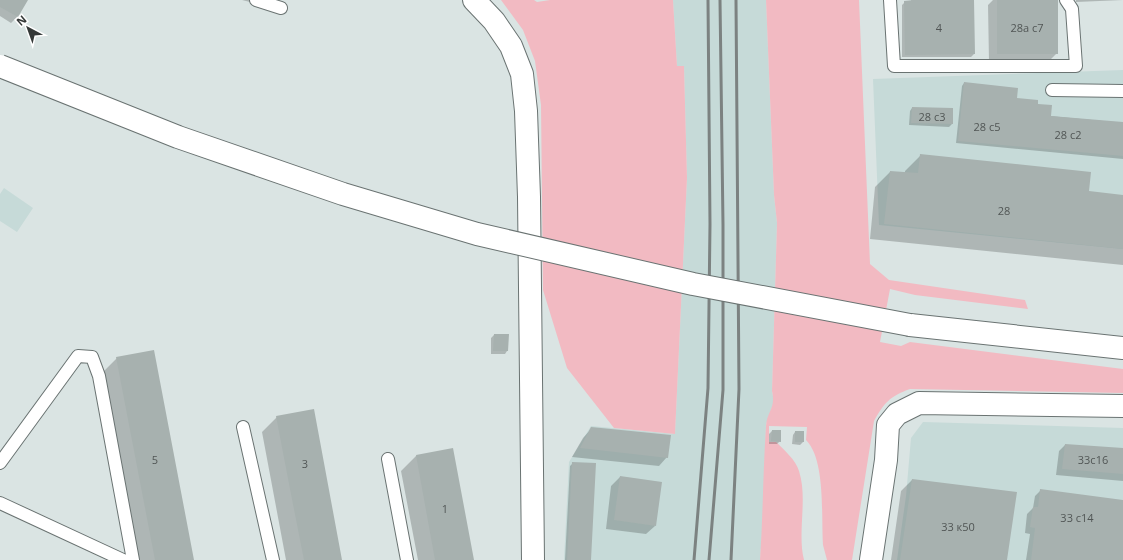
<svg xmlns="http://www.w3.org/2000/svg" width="1123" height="560" font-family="'Open Sans',sans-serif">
  <rect width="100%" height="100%" fill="#dae4e3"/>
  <!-- built -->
  <path fill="#c6dad8" d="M673,0H766L774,195L777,223L772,391L774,402L766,424L764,506L760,560H564L569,462L591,426L675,434L687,178L684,66H677Z
    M1123,70V249L879,225L873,79Z
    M4,188L33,208L17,232L0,221V194Z
    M923,422L1123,428V560H897L906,496L911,438Z"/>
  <!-- green -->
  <path fill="#f2bac2" d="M501,0H534L537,2L550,0H673L677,66H684L687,178L675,434L614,428L567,368L543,290L541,105L535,61L523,30Z
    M766,0H859L870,264L889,280L1025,300L1028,309L915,295L890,289L880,342L901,346L910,342L1123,369V393L910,389C890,396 884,403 874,421L852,560H827L823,545C821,517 826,460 806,440L807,427L769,426V442H776C784,450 796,460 799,471C808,499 797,532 804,560H760C763,516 763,471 766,426C767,411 776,409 772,391L777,223L774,195Z"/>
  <!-- shadow -->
  <path fill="#0003" d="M0,0H27L17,17L11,23L0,16Z
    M242,0H257L254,3Z
    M911,0H970L974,54L971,57H902V5L905,2H911Z
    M993,0H1057V53L1048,62H989L988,5Z
    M1076,0H1123L1076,2Z
    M964,83L1036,105L1050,116L1123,123V159L956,143L962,86Z
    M912,108L952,124L949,127L909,125L910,111Z
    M920,156L1088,192L1123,196V265L870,239L875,187L890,172L905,173V171Z
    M494,335H508L507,351L505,354H491V338Z
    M117,358L193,560H137L102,373Z
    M277,417L341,560H286L262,432Z
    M592,428L667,457L659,466L572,457L583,438Z
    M772,431L780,441L777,444H769V434Z
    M795,432L803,442L800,445L792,444L793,435Z
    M1065,445L1123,449V481L1056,475L1059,451Z
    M452,449L473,560H418L401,471L416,456Z
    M573,463L590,560H565L570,466Z
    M620,477L655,526L646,534L606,529L611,486Z
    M912,480L1006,560H891L901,491Z
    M1041,490L1123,501V560H1026L1030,534L1025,533L1027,514L1033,508L1035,496Z"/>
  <!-- building -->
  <path fill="#a7b1af" d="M0,0H28L18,17L0,7Z
    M914,0H974L975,54L905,55L904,1Z
    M997,0H1058V54H997Z
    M964,82L1018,88L1017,98L1038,100V104L1052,105L1051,116L1123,122V156L958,141Z
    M912,107L953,108V124L911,123Z
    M920,154L1091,172L1089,191L1123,195V249L884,224L890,171L918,173Z
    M494,334H509L508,351H493Z
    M154,350L194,560H155L116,357Z
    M314,409L342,560H304L291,494L276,416Z
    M591,427L671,435L668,458L580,448Z
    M772,430H781V442L771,441Z
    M795,431H804V442H795Z
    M1065,444L1123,448V474L1062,469Z
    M453,448L474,560H435L416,455Z
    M572,462L596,463L591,560H567Z
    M620,476L662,482L656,526L614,520Z
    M912,479L1017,492L1007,560H900Z
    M1040,489L1123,500V560H1031L1035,528L1030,527L1033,507H1038Z"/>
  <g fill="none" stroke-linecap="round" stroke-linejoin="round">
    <!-- service casing -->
    <g stroke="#6a7372" stroke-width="14">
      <path id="service" d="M256,0L281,8
        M890,0L894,66H1076L1072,9L1066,0
        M1052,90L1123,91
        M243,427L273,560
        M388,459L407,560
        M0,463L78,356L92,357L99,376L133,560
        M0,503L123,560"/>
    </g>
    <!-- minor casing -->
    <g stroke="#6a7372" stroke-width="24">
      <path id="minor" d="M474,0L494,21L511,46L522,74L526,111L529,197L533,560"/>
    </g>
    <!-- tertiary casing -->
    <g stroke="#6a7372" stroke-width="24">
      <path id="tertiary" d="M910,325L1123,348
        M871,560L886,460L888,425L897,414L919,403L1123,406"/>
    </g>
    <!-- service -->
    <use href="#service" stroke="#fff" stroke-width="12"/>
    <!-- minor -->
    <use href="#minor" stroke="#fff" stroke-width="22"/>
    <!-- tertiary -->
    <use href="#tertiary" stroke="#fff" stroke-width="22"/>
    <!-- rail -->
    <path stroke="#7c8281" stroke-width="3" d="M694,560L708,388L710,224L708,0
      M709,560L723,390V225L720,0
      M731,560L739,389L736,0"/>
    <!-- tertiary-bridge casing -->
    <g stroke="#6a7372" stroke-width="24" stroke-linecap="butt">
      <path id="tertiary-bridge" d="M0,66L178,137L343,194L477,234L693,284L910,325"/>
    </g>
    <!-- tertiary-bridge -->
    <use href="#tertiary-bridge" stroke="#fff" stroke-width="22"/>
  </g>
  <g text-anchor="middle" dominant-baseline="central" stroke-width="3" stroke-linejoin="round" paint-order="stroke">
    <!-- number labels -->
    <g font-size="11" fill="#515655">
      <text x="939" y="27">4</text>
      <text x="1027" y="27">28а с7</text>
      <text x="932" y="116">28 с3</text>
      <text x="987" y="126">28 с5</text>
      <text x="1068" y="134">28 с2</text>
      <text x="1004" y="210">28</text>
      <text x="155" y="459">5</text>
      <text x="1093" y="459">33с16</text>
      <text x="305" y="463">3</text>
      <text x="445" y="508">1</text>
      <text x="1077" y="517">33 с14</text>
      <text x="958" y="526">33 к50</text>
    </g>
  </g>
  <!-- north arrow -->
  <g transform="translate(28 28) rotate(319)" stroke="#ffffff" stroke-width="3" paint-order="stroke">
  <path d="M0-3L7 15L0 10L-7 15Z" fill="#343837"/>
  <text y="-6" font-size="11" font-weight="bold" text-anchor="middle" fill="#343837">N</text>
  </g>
</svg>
